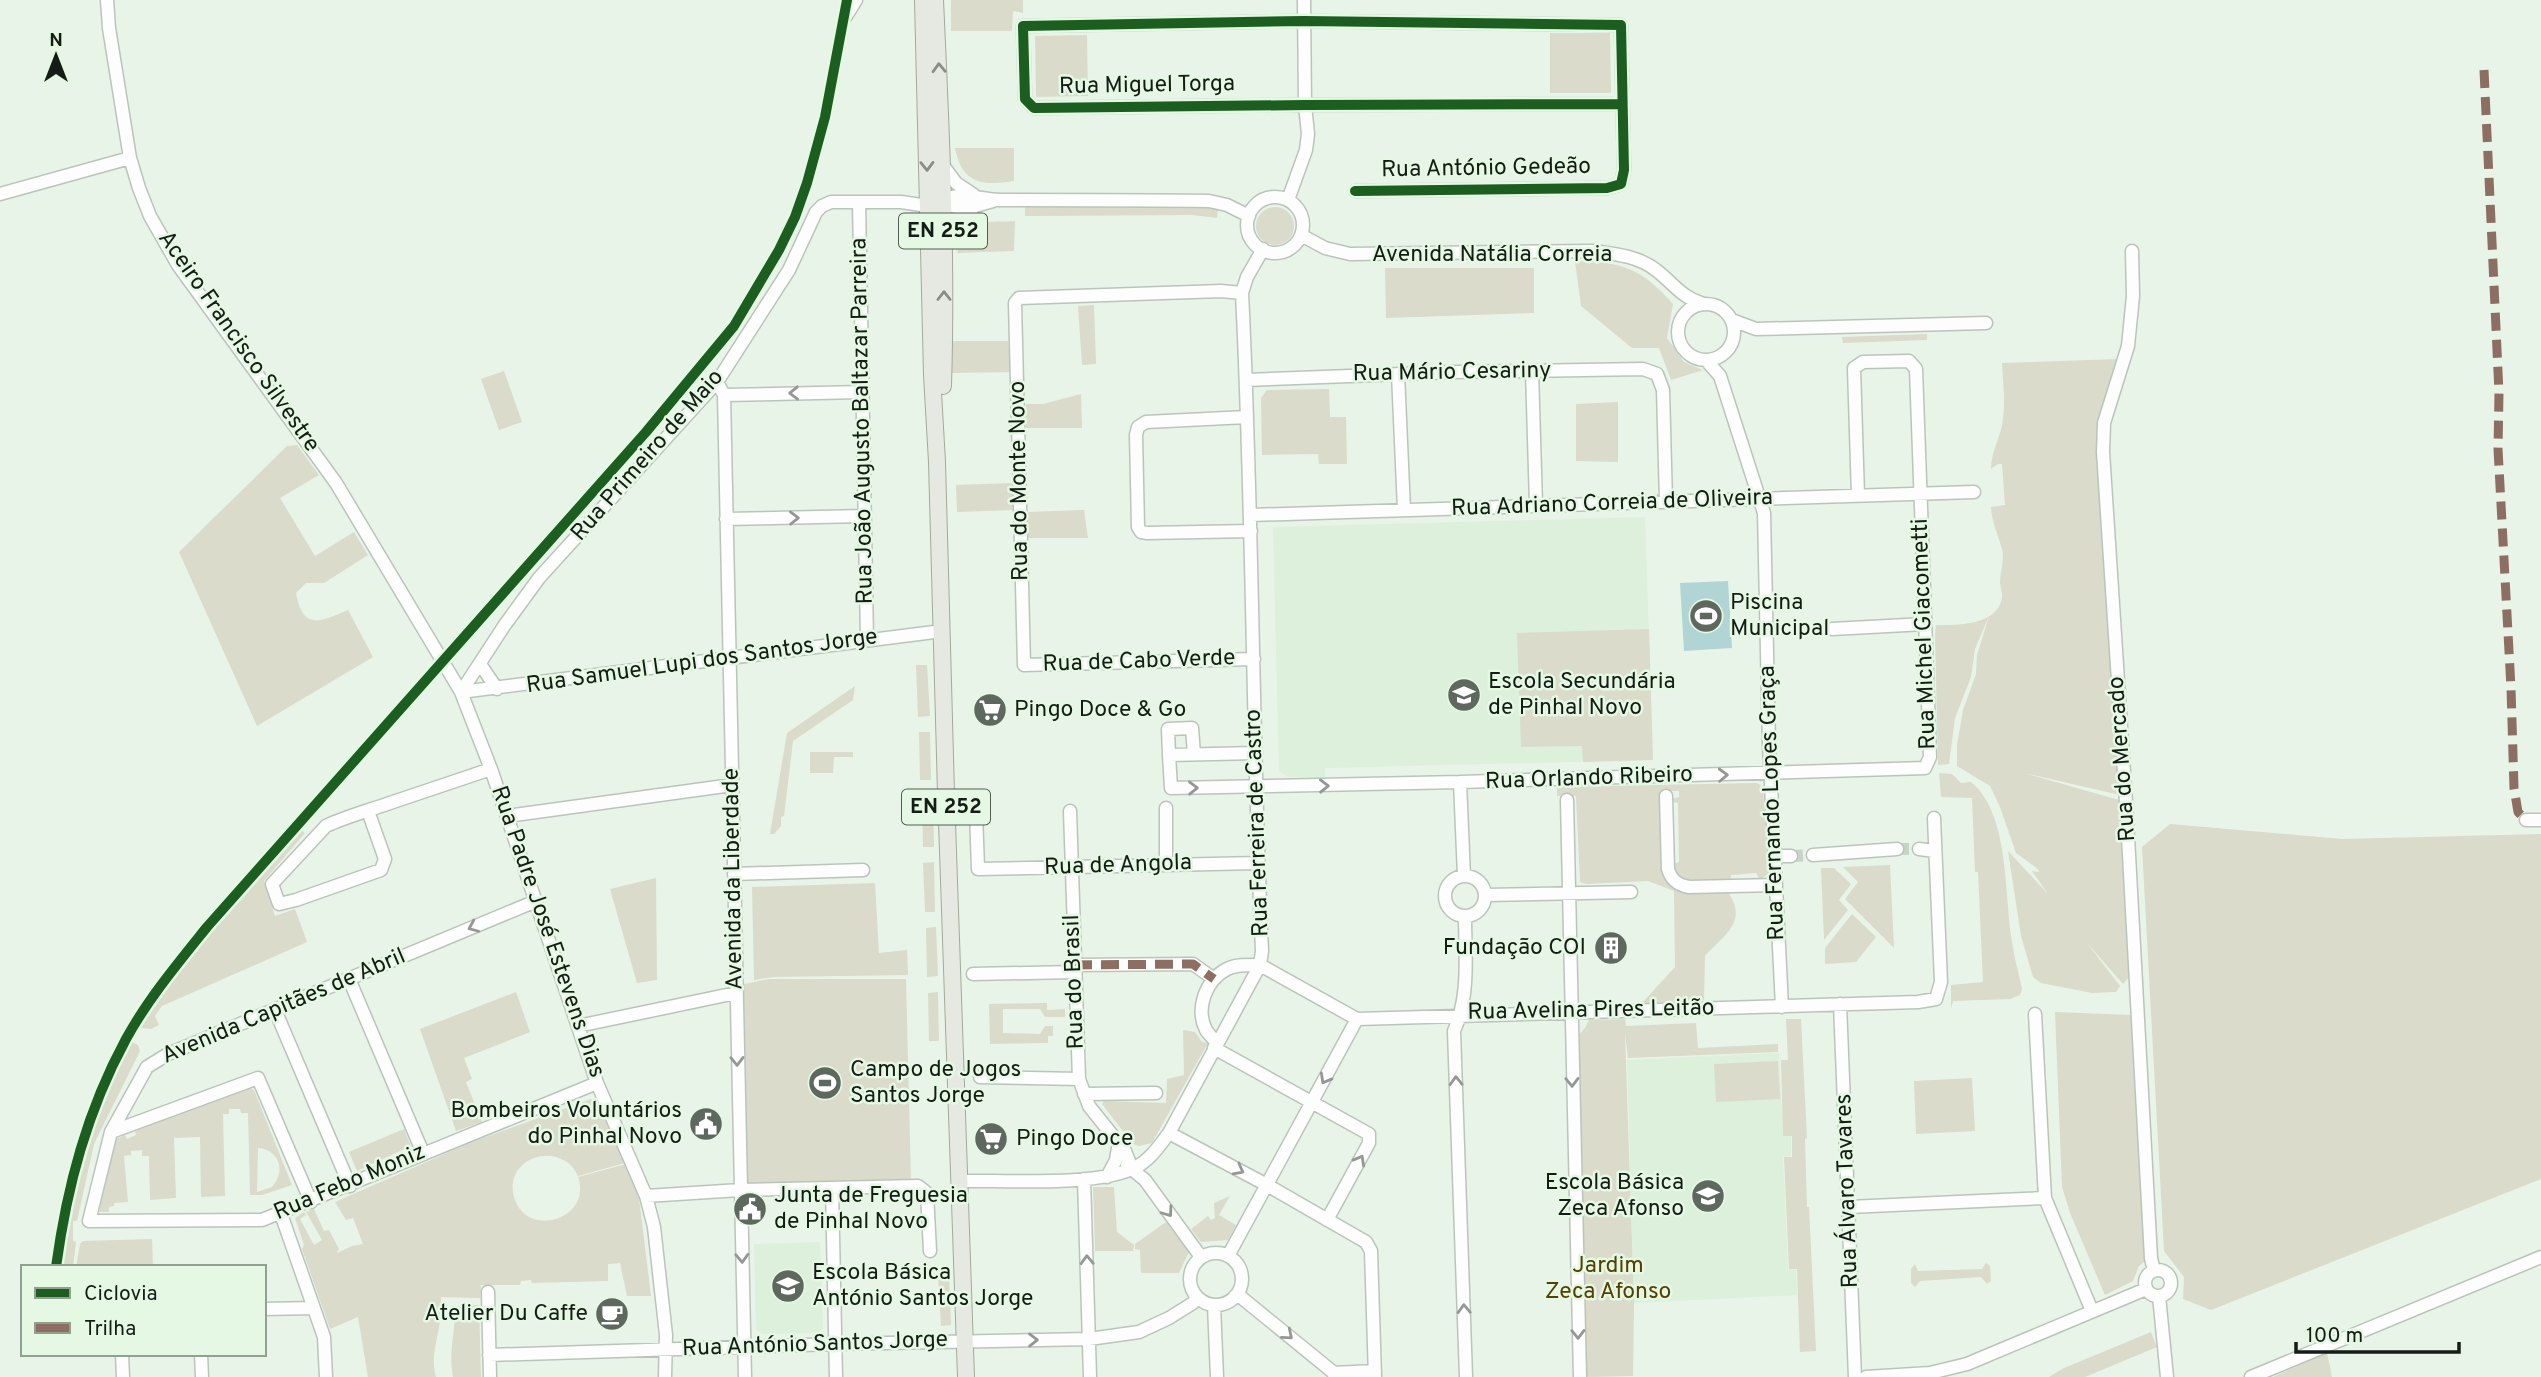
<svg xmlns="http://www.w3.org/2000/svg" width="2541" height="1377" font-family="Overpass,sans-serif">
  <rect width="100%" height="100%" fill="#e8f4e8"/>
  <!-- built -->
  <path fill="#dcf0dc" d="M1645,517L1653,760L1325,768V777H1288L1279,771L1273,527Z
    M1779,1053L1783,1136H1791V1156L1783,1157L1788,1269L1796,1270L1797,1295L1634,1303L1627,1060Z
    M820,1242L823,1328L818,1333L762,1334L756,1330L754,1244Z"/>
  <!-- green -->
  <path fill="#dadbca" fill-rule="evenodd" d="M951,0H1023V13L1013,11L1012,31H951Z
    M1550,33H1610L1611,93H1550Z
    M1087,35L1088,96L1036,97L1035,36Z
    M955,148H1014V181C982,186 962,184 955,148Z
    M1191,205L1218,209L1217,218L1192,215L1025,216V207Z
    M1256 226a19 19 0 1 1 38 0a19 19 0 1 1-38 0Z
    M1015,221L1014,251L957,253C964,217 984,223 1015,221Z
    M1575,261C1623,262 1641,268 1673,304L1667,338L1684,362L1703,370L1671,380L1659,348H1632L1581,306Z
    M1385,268H1534V313L1386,318Z
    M1094,305L1096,364L1082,365L1078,306Z
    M1927,334V340L1843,343L1842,337Z
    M952,341H1008L1011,372L952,373Z
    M2119,359L2101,424L2120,795L2024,773L2119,800L2129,977L2123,984L2087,943L2120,986L2116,992L2092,993L2041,983L2033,977L2021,936L2008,851L2048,894L2032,871L2039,872L2038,869L2016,853L2000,807L1990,786L1957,766V745L1963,710L1976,674L1977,655L1989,616L1975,649L1971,677L1955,718L1949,764L1938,765L1935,634L1936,625C1957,625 1997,626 2002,598C2003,592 2000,588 2000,582C2000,571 2005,561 2002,549C1998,534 1992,523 1991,507L2005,505L2002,464H1998L1991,469C1991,453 1999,440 2002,425C2006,405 2003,384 2002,363Z
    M504,371L522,422L499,430L481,379Z
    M1329,389L1330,417H1346L1347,464H1319L1318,454L1262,455L1261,398L1267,390Z
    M1081,394L1082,428H1026V404H1043Z
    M1618,402V462L1576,461V404Z
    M297,445L319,475L280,498L315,556L354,532L368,555L324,583H306L296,593C303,631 320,622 348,610L373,657L257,726L179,552L287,446Z
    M1013,483L1015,510L957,512L956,485Z
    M1084,510L1088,538H1028L1026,512Z
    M1649,629L1653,760L1583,762L1582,746L1521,747L1517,633Z
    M916,665H927L930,716L918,717Z
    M855,686L853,700L793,741L784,816L781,817V826L774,834H770L787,733Z
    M919,732H930L931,780H920Z
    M810,752H853V757H834L833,773H810Z
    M1939,773L1952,774L1961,783L1971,782C2010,814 2004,895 2012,941C2014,958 2019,973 2022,989L2020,995L2010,999L1953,1001L1951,1009V985L1983,982L1978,872H1975L1972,798L1941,797Z
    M1757,783L1763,787L1768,874L1760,880L1756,873L1731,875L1730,880C1710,882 1693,886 1676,873L1674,864L1679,862L1678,803L1673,802L1672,799L1679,797V791H1661L1665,872L1678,891L1728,892C1749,923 1723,935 1705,956L1704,1000L1642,1003L1675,967L1674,891L1648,881L1586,884L1580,882L1576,796H1557V787Z
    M933,797L934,847H923L922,797Z
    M2170,824L2342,839L2541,834V1179L2211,1310L2183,1299L2184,1277L2164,1251L2142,847Z
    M299,828L305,833L264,881L275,916L295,909L307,942L162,1006L155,1016L159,1025L151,1029L141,1028L136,1036L134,1034L171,977Z
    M934,862L935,912H925L923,863Z
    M1890,865L1894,948L1845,899L1858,882L1843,867Z
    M1821,868H1834L1851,884L1839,900L1848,910L1824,940Z
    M656,878L657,980L637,983L610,889Z
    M875,883L879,953L907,950L908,975L773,977L754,980L752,887Z
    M1852,914L1876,937L1856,962L1825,964V948Z
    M936,927L938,976L927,977L926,928Z
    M769,979H906L911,1181L745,1185L740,985Z
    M516,992L530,1032L464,1058L472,1079L466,1082L482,1122L456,1131L420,1029Z
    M938,992L939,1041H929L928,993Z
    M1047,1003V1010L1065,1009V1017H1045L1040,1009H1003V1033L1040,1034L1045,1026H1053V1036H1048V1043L990,1044L989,1004Z
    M2055,1012L2132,1015L2145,1261L2139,1266L2133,1281L2105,1295L2070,1213L2062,1187Z
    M1625,1019L1626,1026L1696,1023L1698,1048L1778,1044V1052L1628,1058L1625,1033L1634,1303L1633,1376L1588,1377L1585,1375L1576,1038L1585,1028L1589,1020Z
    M1786,1019H1801L1807,1138L1805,1139L1807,1207H1809L1816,1351L1800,1352L1797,1269H1789L1784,1157H1792V1136H1783L1781,1060H1788Z
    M1183,1030L1195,1032L1202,1042L1208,1043L1152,1143L1139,1146L1133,1144L1102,1104L1104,1101L1166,1103L1167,1079L1184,1075Z
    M130,1041L138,1045L140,1051L94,1144L77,1221H73V1241L76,1242L73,1267H59C67,1188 93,1111 130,1041Z
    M1778,1061L1780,1099L1716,1102L1714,1064Z
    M1972,1078L1975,1131L1916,1134L1914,1081Z
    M249,1088L254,1090L292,1185L262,1195H250L248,1113H241L240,1109H229V1114H223L225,1196L201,1197L200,1137L174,1138L176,1198L150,1200L149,1156H142V1150L131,1151V1155L124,1156L128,1202L114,1203V1206L109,1207V1212H99L116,1139L125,1135L127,1139L136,1135L135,1131ZM258,1148C280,1150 286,1171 272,1187L257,1192Z
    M591,1099L597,1103L625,1163L578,1176C561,1139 503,1157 514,1197C526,1240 593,1219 578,1177L626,1164L639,1198L651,1296H627L620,1263L608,1264V1281L532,1283L531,1280L521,1281L520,1285H481L480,1298L441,1297C441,1305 441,1313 440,1320C438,1340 430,1357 436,1377H368L358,1317L330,1329L302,1249L304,1245L295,1218L304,1212L306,1215L300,1219L314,1245L322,1240L306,1212L314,1209L324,1231L329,1230L339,1249L337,1253L352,1246L363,1244L353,1218L346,1220L335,1202L472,1142Z
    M404,1129L411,1146L357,1171L349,1152Z
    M1093,1187H1114L1117,1232L1134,1245L1133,1251H1095Z
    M1230,1196L1219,1215L1236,1225L1228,1240L1201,1242L1191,1229L1208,1216L1211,1220L1215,1218L1214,1203Z
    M1166,1222L1189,1252L1179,1273H1141L1140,1250L1135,1249V1244Z
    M152,1239L153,1267H76L80,1244L83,1241Z
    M1986,1263L1990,1266L1991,1281L1987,1284L1981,1277L1920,1281L1915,1287L1911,1283V1269L1915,1264L1918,1271L1982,1269Z
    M941,1272H949L951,1325L941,1326L938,1276Z
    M479,1305L481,1377H453C448,1352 456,1330 455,1306Z
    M2151,1332L2157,1347L2085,1377H2049L2064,1368Z
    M2327,1353L2332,1377H2273Z"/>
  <!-- water -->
  <path fill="#b1d5d4" d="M1728,581L1732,648L1684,651L1680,583Z"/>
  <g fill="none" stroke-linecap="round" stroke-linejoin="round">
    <!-- minor-tunnel -->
    <path stroke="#c8d4c8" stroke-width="12" stroke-dasharray="12 6" stroke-linecap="butt" d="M1897,849H1919
      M1791,856L1813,855"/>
    <!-- minor casing -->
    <g stroke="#bbc4bb" stroke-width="15">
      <path id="minor" d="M107,0L109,28L130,158L139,188L150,216L178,265L336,483L461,692L491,769L597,1083L646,1196L654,1227L666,1335L665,1377
        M846,16L856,0
        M942,164L956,183L974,195
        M1355,191L1607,188L1621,184L1624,170L1621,25L1304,21L1023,26L1025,99L1034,108L1305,105L1622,104
        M0,194L130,158
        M1247 225a28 28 0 1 1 56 0a28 28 0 1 1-56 0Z
        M1288,200L1306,150L1308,134L1305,105L1304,0
        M942,201C961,190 981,200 1000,200C1070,200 1140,200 1209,201L1227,205L1249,216
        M942,201C959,213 975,206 993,201
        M859,202L867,640
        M1301,235L1325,248L1350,254L1593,251C1615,254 1638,256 1656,270C1672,282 1681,297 1701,303
        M945,242L958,220L973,208
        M2132,251L2133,296L2128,346L2104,423L2103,452L2127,818L2151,1258L2154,1271
        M1242,293L1221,291L1019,298L1015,303L1024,665L1254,659
        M1678 332a28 28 0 1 1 56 0a28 28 0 1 1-56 0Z
        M1732,320L1756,329L1986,323
        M1706,360L1720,376L1764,513L1769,745L1782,1007
        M1532,371L1536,505
        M1398,374L1404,510
        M1246,380L1456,372L1643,369L1657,374L1663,390L1666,502
        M717,382L724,395L745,1377
        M724,395L862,392
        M1247,417L1146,422L1138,427L1136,435L1138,527L1141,532L1147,533L1251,531
        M1251,515L1974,492
        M726,519L864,516
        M1832,629L1925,624
        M480,664L497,689
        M461,692L504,626L539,578L717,382L789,270L816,212L822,206L831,202H901L921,205L928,201
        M461,692L942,631
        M1256,753L1169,755L1171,788L1460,782L1925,768L1930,757L1916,369L1909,361L1863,362L1854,368L1858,496
        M1169,755L1168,729L1192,728L1194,754
        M1460,782L1464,876
        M1666,796L1668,869C1671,880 1678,885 1689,887L1776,885
        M1567,800L1580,1377
        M1166,808V864
        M368,811L385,859L381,870L296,900L279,904L272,884L326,826C345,817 367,811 387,804C422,792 456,781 491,769
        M1070,811L1079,1079L1089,1106L1125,1151L1132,1169
        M976,812L978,869L1258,863
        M507,816L732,785
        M2526,820H2541
        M1919,849L1935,851
        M1813,855L1897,849
        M1774,856H1791
        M734,874L863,870
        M1445 896a20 20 0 1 1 40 0a20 20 0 1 1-40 0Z
        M1485,895L1631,892
        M536,901L168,1054L147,1067L111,1132L89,1221L262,1220L597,1083
        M1465,916C1465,954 1470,995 1454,1031L1466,1377
        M1074,965L1193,964L1214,979
        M1260,965L1357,1019L1918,1002L1936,999L1941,982L1934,818
        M973,974L1074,972
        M349,979L423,1153
        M1840,1004L1855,1377
        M275,1010L350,1186
        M2035,1014L2045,1198L2092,1311
        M578,1026L736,993
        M1217,1043C1214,1039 1209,1035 1206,1030C1195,1008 1206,980 1227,969C1237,964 1250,965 1260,965
        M1214,1048L1369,1134V1143L1327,1220
        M980,1077L1079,1079
        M1084,1094L1156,1093
        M111,1132L258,1078L311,1202
        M1169,1133L1267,1185L1366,1242L1371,1251L1375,1377
        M1127,1165L1145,1180L1201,1257
        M1107,1177L1116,1160L1118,1148
        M1084,1179L1090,1377
        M959,1181C1003,1180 1099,1187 1136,1167C1151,1159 1159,1146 1169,1133L1260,965L1262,951C1252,732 1253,513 1242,293L1247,277L1263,249
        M832,1188L836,1377
        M646,1196L740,1190L918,1186L927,1193L930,1251
        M1849,1207L2045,1198
        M281,1214L324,1337L326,1377
        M1190 1279a26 26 0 1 1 52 0a26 26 0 1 1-52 0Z
        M1228,1256L1357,1019
        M2145 1283a13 13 0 1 1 26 0a13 13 0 1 1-26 0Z
        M488,1292L490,1377
        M1235,1296L1242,1298L1339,1377
        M2159,1296L2167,1377
        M1214,1305L1217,1377
        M264,1309L314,1308
        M122,1354L123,1377
        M201,1354L202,1377
        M489,1355L835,1344L1089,1339L1139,1332L1169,1318L1193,1303L1197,1297
        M1333,1373L1375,1371
        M1866,1377L1930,1373L1967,1364L2146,1289
        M2251,1377L2541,1257"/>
    </g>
    <!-- major casing -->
    <g stroke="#a3aa9a" stroke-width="18">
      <path id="major" d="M923,0L932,375L937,462L946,793L966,1377
        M935,0C941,129 947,257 943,386"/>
    </g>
    <!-- minor -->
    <use href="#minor" stroke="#fcfdfc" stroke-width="12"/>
    <!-- major -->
    <use href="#major" stroke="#e6e9e1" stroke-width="16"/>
    <!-- quiet -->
    <path stroke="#8d6e63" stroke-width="9" stroke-dasharray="18 9" stroke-linecap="butt" d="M2484,70L2499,393L2498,449L2511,688L2514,788L2518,812L2526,820
      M1074,965L1193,964L1214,979"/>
    <!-- cycleway casing -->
    <g stroke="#e4f8e4" stroke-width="15">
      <path id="cycleway" d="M1355,191L1607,188L1621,184L1624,170L1621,25L1304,21L1023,26L1025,99L1034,108L1305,105L1622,104
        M56,1267C67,1186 87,1111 126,1039C148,999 178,963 207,927L646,432L734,326L779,250L795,217L807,183L825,117L847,0"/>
    </g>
    <!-- cycleway -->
    <use href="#cycleway" stroke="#1b5e20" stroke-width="10"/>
  </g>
  <!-- one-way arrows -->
  <defs><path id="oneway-chevron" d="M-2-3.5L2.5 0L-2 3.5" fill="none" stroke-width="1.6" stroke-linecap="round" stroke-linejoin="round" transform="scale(1.75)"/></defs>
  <g stroke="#888d85">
    <use href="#oneway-chevron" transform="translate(939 68) rotate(-92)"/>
    <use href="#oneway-chevron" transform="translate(927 166) rotate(89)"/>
    <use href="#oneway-chevron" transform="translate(944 296) rotate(-90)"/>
  </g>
  <g stroke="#949894">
    <use href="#oneway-chevron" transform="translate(794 393) rotate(179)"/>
    <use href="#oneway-chevron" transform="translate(794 518) rotate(-1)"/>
    <use href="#oneway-chevron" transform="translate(1723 775) rotate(-2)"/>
    <use href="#oneway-chevron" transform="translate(1324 786) rotate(-1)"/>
    <use href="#oneway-chevron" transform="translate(1193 788) rotate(-1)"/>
    <use href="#oneway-chevron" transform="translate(473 927) rotate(157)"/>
    <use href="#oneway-chevron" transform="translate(737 1061) rotate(89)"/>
    <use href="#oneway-chevron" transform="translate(1325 1079) rotate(119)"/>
    <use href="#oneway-chevron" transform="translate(1456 1081) rotate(-92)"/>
    <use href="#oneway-chevron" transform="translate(1572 1082) rotate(89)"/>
    <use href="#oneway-chevron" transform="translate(1360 1160) rotate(-61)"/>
    <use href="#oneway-chevron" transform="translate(1239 1170) rotate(28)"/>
    <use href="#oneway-chevron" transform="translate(1168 1212) rotate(54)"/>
    <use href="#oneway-chevron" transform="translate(742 1258) rotate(88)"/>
    <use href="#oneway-chevron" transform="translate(1087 1260) rotate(-92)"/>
    <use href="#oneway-chevron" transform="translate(1464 1309) rotate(-92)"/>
    <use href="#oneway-chevron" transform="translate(1578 1334) rotate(89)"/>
    <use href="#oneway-chevron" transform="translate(1288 1335) rotate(40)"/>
    <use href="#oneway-chevron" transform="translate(1033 1340) rotate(-1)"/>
  </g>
  <!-- icons -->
  <defs>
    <g id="stadium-disc" transform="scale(1.75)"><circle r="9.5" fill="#5f685f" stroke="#e4f8e4"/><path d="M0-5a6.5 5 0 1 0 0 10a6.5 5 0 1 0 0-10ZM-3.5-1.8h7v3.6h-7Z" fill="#fff"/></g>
    <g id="school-disc" transform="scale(1.75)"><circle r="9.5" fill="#5f685f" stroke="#e4f8e4"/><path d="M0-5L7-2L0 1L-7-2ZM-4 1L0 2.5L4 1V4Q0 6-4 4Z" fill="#fff"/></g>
    <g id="supermarket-disc" transform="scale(1.75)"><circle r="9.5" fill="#5f685f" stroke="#e4f8e4"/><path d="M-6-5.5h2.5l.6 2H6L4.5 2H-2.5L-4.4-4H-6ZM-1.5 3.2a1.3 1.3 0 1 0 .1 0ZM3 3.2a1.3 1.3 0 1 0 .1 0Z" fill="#fff"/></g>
    <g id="building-disc" transform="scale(1.75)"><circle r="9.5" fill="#5f685f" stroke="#e4f8e4"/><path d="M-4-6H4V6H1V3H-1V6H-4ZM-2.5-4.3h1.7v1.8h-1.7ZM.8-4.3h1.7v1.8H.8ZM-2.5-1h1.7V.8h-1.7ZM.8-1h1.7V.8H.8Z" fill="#fff"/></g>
    <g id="civic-disc" transform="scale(1.75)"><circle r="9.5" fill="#5f685f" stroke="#e4f8e4"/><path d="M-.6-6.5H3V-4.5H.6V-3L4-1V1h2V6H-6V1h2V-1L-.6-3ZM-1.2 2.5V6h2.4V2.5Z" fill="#fff"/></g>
    <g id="cafe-disc" transform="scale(1.75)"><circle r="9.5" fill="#5f685f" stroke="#e4f8e4"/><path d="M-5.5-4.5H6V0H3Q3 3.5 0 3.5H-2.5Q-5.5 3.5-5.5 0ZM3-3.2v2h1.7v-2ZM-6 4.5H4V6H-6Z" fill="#fff"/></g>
  </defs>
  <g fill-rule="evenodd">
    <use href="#stadium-disc" x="1706" y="616"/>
    <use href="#school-disc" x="1464" y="695"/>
    <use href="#supermarket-disc" x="990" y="710"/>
    <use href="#building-disc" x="1611" y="948"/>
    <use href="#stadium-disc" x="825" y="1083"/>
    <use href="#civic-disc" x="706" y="1124"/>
    <use href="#supermarket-disc" x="991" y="1139"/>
    <use href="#school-disc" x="1708" y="1196"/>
    <use href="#civic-disc" x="750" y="1209"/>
    <use href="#school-disc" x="788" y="1286"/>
    <use href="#cafe-disc" x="612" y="1314"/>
  </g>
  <g text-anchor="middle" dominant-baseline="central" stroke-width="5" stroke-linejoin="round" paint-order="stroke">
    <!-- shield labels -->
    <g fill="#e4f8e4" stroke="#535e53" stroke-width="2">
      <rect x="899" y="213.5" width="88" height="35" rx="5"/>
      <rect x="902" y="789.5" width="88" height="35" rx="5"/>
    </g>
    <g font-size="21" font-weight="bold" fill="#151c15">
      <text x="943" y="231">EN 252</text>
      <text x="946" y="807">EN 252</text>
    </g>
    <!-- street labels -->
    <g font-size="23" fill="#151c15" stroke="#e4f8e4">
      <text transform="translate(1147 86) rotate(-1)">Rua Miguel Torga</text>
      <text transform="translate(1486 169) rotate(-1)">Rua António Gedeão</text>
      <text x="1492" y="255">Avenida Natália Correia</text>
      <text transform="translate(238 342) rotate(55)">Aceiro Francisco Silvestre</text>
      <text transform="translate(1452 373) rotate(-1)">Rua Mário Cesariny</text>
      <text transform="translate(863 421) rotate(-91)">Rua João Augusto Baltazar Parreira</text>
      <text transform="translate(648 456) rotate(-49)">Rua Primeiro de Maio</text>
      <text transform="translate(1020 481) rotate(-91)">Rua do Monte Novo</text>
      <text transform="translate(1612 504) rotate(-2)">Rua Adriano Correia de Oliveira</text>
      <text transform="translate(1925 634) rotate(-92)">Rua Michel Giacometti</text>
      <text transform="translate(702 662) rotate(-8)">Rua Samuel Lupi dos Santos Jorge</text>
      <text transform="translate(1139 662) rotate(-2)">Rua de Cabo Verde</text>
      <text transform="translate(2123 759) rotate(-94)">Rua do Mercado</text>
      <text transform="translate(1589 779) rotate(-2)">Rua Orlando Ribeiro</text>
      <text transform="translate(1773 803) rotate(-92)">Rua Fernando Lopes Graça</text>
      <text transform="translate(1258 823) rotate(-92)">Rua Ferreira de Castro</text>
      <text transform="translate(1118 866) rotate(-2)">Rua de Angola</text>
      <text transform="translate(734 879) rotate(-91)">Avenida da Liberdade</text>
      <text transform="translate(547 932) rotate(71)">Rua Padre José Estevens Dias</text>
      <text transform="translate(1075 982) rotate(-92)">Rua do Brasil</text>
      <text transform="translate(284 1007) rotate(-23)">Avenida Capitães de Abril</text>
      <text transform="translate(1591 1011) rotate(-1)">Rua Avelina Pires Leitão</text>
      <text transform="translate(350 1183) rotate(-23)">Rua Febo Moniz</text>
      <text transform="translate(1848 1191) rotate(-92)">Rua Álvaro Tavares</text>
      <text transform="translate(815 1345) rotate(-2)">Rua António Santos Jorge</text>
    </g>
    <!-- poi labels -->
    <g font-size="23" fill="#151c15" stroke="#e4f8e4" text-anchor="start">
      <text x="1730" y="603">Piscina<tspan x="1730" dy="26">Municipal</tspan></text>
      <text x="1488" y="682">Escola Secundária<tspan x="1488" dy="26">de Pinhal Novo</tspan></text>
      <text x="1014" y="710">Pingo Doce &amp; Go</text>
      <text x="1586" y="948" text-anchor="end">Fundação COI</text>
      <text x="850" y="1070">Campo de Jogos<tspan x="850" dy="26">Santos Jorge</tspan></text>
      <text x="682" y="1111" text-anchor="end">Bombeiros Voluntários<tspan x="682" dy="26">do Pinhal Novo</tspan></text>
      <text x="1016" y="1139">Pingo Doce</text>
      <text x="1684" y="1183" text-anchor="end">Escola Básica<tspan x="1684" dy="26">Zeca Afonso</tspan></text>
      <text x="774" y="1196">Junta de Freguesia<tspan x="774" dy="26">de Pinhal Novo</tspan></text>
      <text x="812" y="1273">Escola Básica<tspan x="812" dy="26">António Santos Jorge</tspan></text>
      <text x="588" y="1314" text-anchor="end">Atelier Du Caffe</text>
    </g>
    <!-- park labels -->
    <g font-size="23" fill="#554000" stroke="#e4f8e4">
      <text x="1608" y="1266">Jardim<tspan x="1608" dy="26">Zeca Afonso</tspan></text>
    </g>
  </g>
  <!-- legend -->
  <rect x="21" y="1265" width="245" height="91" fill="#e4f8e4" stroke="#91a091" stroke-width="2"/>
  <rect x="35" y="1288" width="35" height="10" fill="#1b5e20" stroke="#91a091" stroke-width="2"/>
  <text x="84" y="1300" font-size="21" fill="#151c15">Ciclovia</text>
  <rect x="35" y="1323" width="35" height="10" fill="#8d6e63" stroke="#91a091" stroke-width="2"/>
  <text x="84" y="1335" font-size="21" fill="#151c15">Trilha</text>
  <!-- north arrow -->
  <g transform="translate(56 56)" stroke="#e4f8e4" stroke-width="5" paint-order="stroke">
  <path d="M0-5L12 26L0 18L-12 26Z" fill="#151c15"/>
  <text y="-10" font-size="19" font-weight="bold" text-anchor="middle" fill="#151c15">N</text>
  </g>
  <!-- scale -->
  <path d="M2296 1342v10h163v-10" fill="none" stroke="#151c15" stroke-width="3.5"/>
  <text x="2306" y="1342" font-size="21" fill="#151c15" stroke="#e4f8e4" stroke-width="5" paint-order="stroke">100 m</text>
</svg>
